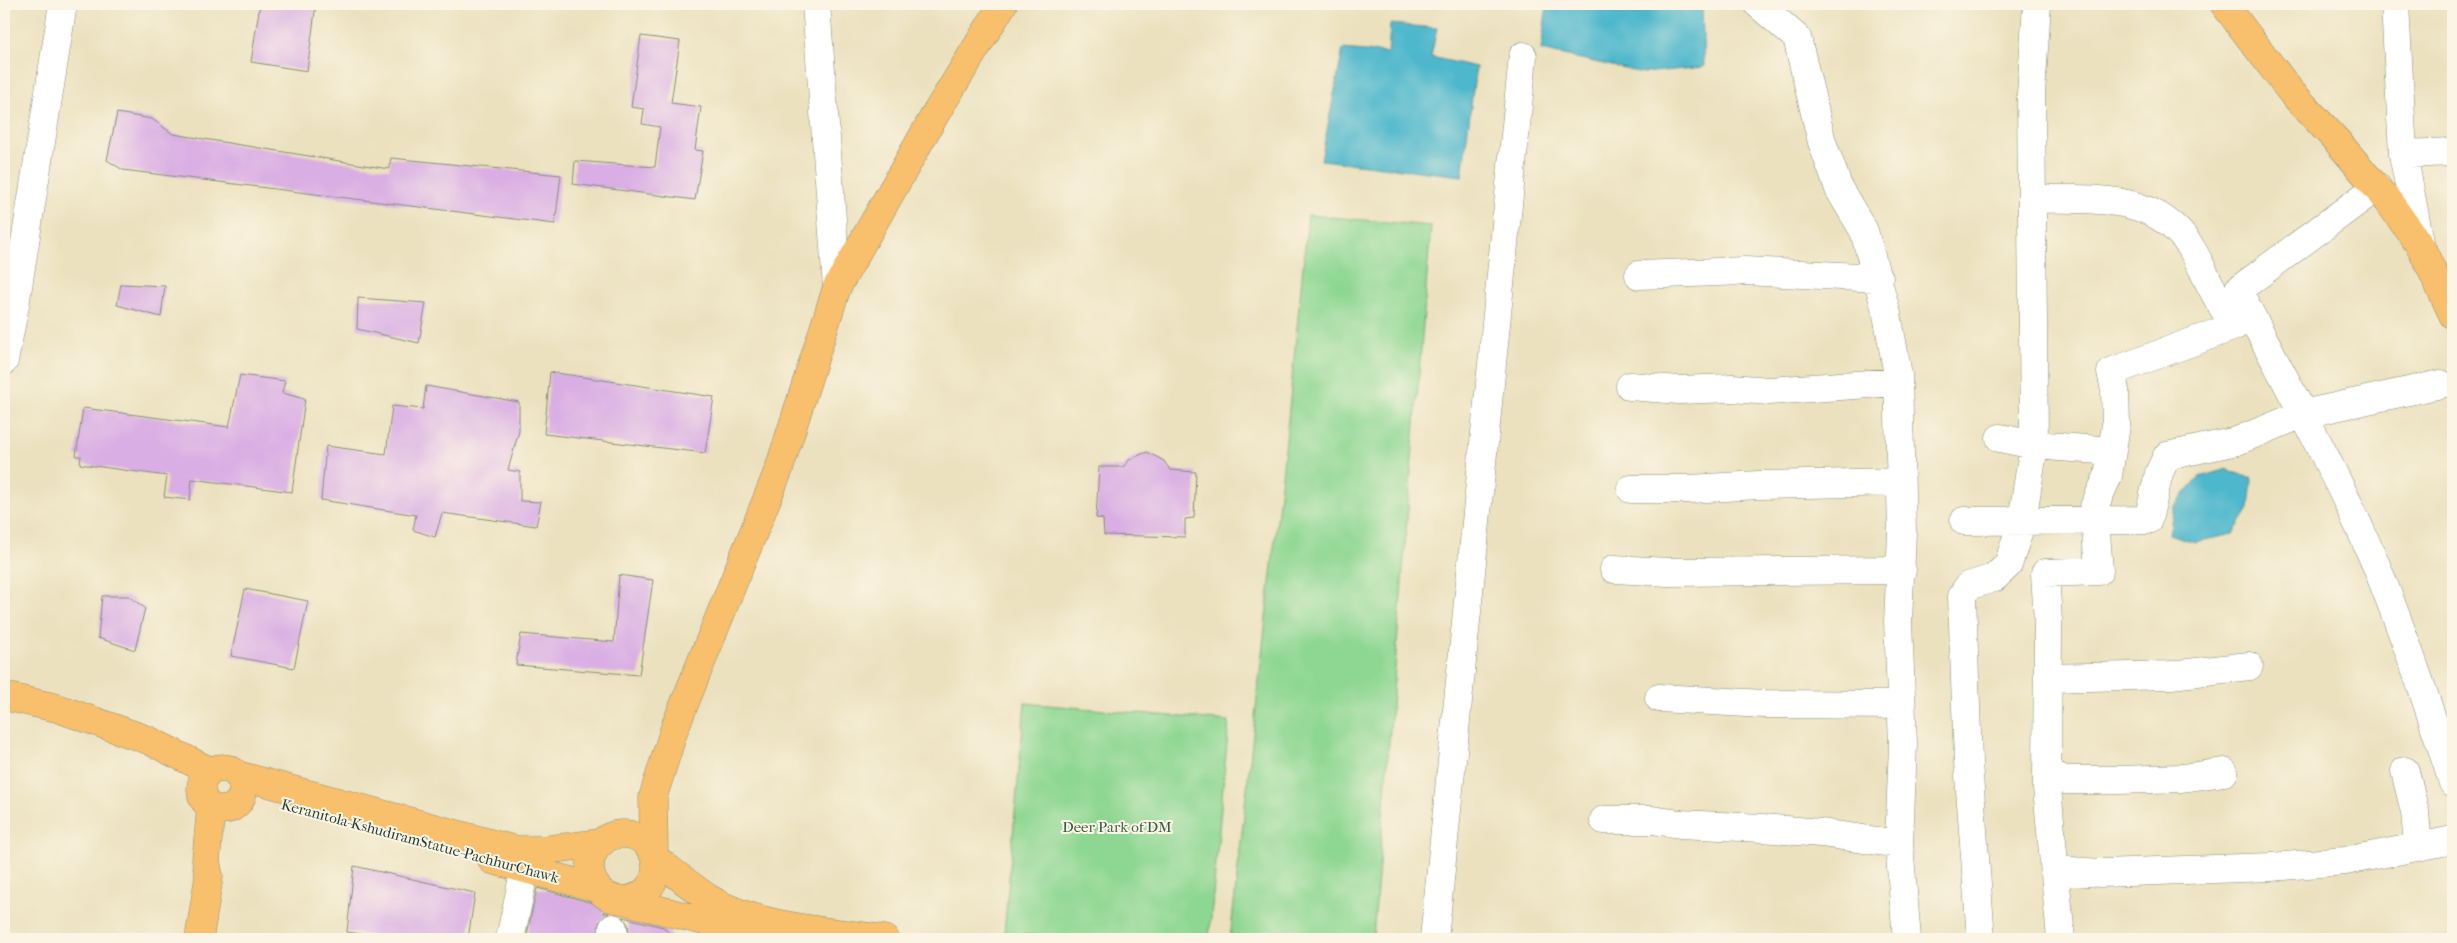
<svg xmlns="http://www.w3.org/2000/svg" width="2457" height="943" font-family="'IM FELL French Canon',serif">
  <rect width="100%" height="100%" fill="#fcf5e5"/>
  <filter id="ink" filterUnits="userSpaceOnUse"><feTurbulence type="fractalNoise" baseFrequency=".02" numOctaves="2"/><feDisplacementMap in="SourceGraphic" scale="10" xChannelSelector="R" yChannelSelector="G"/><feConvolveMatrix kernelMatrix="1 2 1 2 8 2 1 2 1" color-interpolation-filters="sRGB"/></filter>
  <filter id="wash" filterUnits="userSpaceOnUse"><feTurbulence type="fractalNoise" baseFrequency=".0096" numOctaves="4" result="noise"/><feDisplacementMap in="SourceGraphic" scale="20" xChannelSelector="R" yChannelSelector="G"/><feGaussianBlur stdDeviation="1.12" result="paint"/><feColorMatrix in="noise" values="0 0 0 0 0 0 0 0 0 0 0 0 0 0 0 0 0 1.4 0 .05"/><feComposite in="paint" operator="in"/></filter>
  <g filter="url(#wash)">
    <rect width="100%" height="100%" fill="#ebe1be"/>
    <!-- green -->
    <path fill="#8ed792" stroke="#568a63" d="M1308,215L1431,226L1373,939H1230L1286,440Z
      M1025,703L1229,721L1209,939H1076L1004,933Z"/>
    <!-- water -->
    <path fill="#4eb7cc" stroke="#367a80" d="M1547,4H1702L1704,67L1643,73L1541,50Z
      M1390,24L1437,28L1431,57L1476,67L1462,176L1321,160L1343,49L1388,53Z
      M2227,469L2252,479L2249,509L2233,534L2195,542L2169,534L2174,506L2199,477Z"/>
    <g id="blocks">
      <!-- building -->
      <path fill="#d9aee4" d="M260,4H316L307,71L251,62Z
        M641,36L680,41L671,103L701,107L695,150L703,151L695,200L573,184L575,161L655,167L660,127L642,124L644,109L631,107Z
        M117,113L152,119L173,134L389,169L391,158L561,175L555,224L123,170L107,160Z
        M121,284L165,286L161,317L117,305Z
        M358,298L426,303L419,343L357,329Z
        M550,372L714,397L705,453L544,434Z
        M240,375L285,381L282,393L305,399L292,492L192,479L190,500L164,497L167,476L80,464L81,456H76L83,408L229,427Z
        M426,386L519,402V431L508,470L520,472V501L541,502L536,526L442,513L435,537L413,530L416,515L321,500L326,446L386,454L392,406L423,409Z
        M1147,452L1164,461L1170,470L1196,472L1194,518L1185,519V537L1104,535L1103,519L1096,518L1099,467H1123L1130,459Z
        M619,575L653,580L639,675L516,665L521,634L614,642Z
        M245,589L308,601L294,668L231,656Z
        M102,596H128L145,608L135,650L98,638Z
        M354,866L475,893L468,939H397L347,932Z
        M537,888L593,903L607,902L604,913H609L599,922V939H526Z
        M623,917L663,927L675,939H630L628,925Z"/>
    </g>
  </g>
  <g filter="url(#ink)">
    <use href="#blocks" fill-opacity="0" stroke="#858f79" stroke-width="1"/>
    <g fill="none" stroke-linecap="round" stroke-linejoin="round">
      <!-- minor casing -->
      <g stroke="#858f79" stroke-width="29">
        <path id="minor" d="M816,4L837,287
          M1758,4L1797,38L1822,142L1839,189L1864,231L1887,314L1898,375L1902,532L1898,622L1903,744L1899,844L1907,939
          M2395,4L2403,154L2421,247
          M2403,154L2453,152
          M2033,198C2092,201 2153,191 2190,246C2199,260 2205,276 2213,290C2219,303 2227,314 2235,326
          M1639,275L1745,271L1879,278
          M2238,290C2285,381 2336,471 2376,565C2405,636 2430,710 2453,783
          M4,361L15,305L63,4
          M1630,386L1679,390L1732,388L1769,391L1898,382
          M2000,438L2034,445L2112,451
          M1631,489H1690L1759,485L1900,482
          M1964,521L2148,520L2159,473L2167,456L2237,441L2303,414L2441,384
          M1614,569L1668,572L1902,570
          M2048,678L2171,675L2249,666
          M1659,698L1764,704L1902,705
          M2405,771L2415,812L2418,847
          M2047,772L2065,780H2119L2182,778L2224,772
          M1604,820H1652L1680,824L1762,828L1821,833L1899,844
          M2055,870L2101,873L2271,867L2345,861L2453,840
          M613,928L615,939
          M510,939L525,868
          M1434,939L1523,56
          M1981,939L1968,762L1962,596L1968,586L1994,578L2008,565L2022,521L2034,445L2031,94L2037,4
          M2061,939L2047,788L2048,622L2045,573L2099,571L2094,507L2108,476L2116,425L2115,390L2111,372L2235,326L2238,290L2377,187"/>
      </g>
      <!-- major casing -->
      <g stroke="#858f79" stroke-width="29">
        <path id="major" d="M2224,4L2291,92L2337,141L2388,201L2421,247L2453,315
          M4,696L57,708L148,740L210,771
          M201 789a21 21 0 1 1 42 0a21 21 0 1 1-42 0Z
          M238,775L516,850H543L601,843
          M590 867a33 33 0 1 1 66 0a33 33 0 1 1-66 0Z
          M654,854L653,797L675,727L779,469L837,287L936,113L1003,4
          M655,858C673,872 691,887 710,899C758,928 830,931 885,939
          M492,860L597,888
          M625,901L758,935
          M199,939L209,877L206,860L211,807"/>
      </g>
      <!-- minor -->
      <use href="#minor" stroke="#fff" stroke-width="28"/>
      <!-- major -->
      <use href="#major" stroke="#f8bf6c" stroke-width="28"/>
    </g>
  </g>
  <g text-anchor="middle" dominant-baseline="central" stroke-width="4" stroke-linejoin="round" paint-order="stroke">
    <!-- park labels -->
    <g font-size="15" fill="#355c47" stroke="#fcf5e5">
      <text x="1117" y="827">Deer Park of DM</text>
    </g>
    <!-- street labels -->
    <g font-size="15" fill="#1f3d34" stroke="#fcf5e5">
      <text transform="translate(420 841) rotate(15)">Keranitola-KshudiramStatue-PachhurChawk</text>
    </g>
  </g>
  <!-- margin -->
  <rect width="2457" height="943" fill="none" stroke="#fcf5e5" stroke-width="20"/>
</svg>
